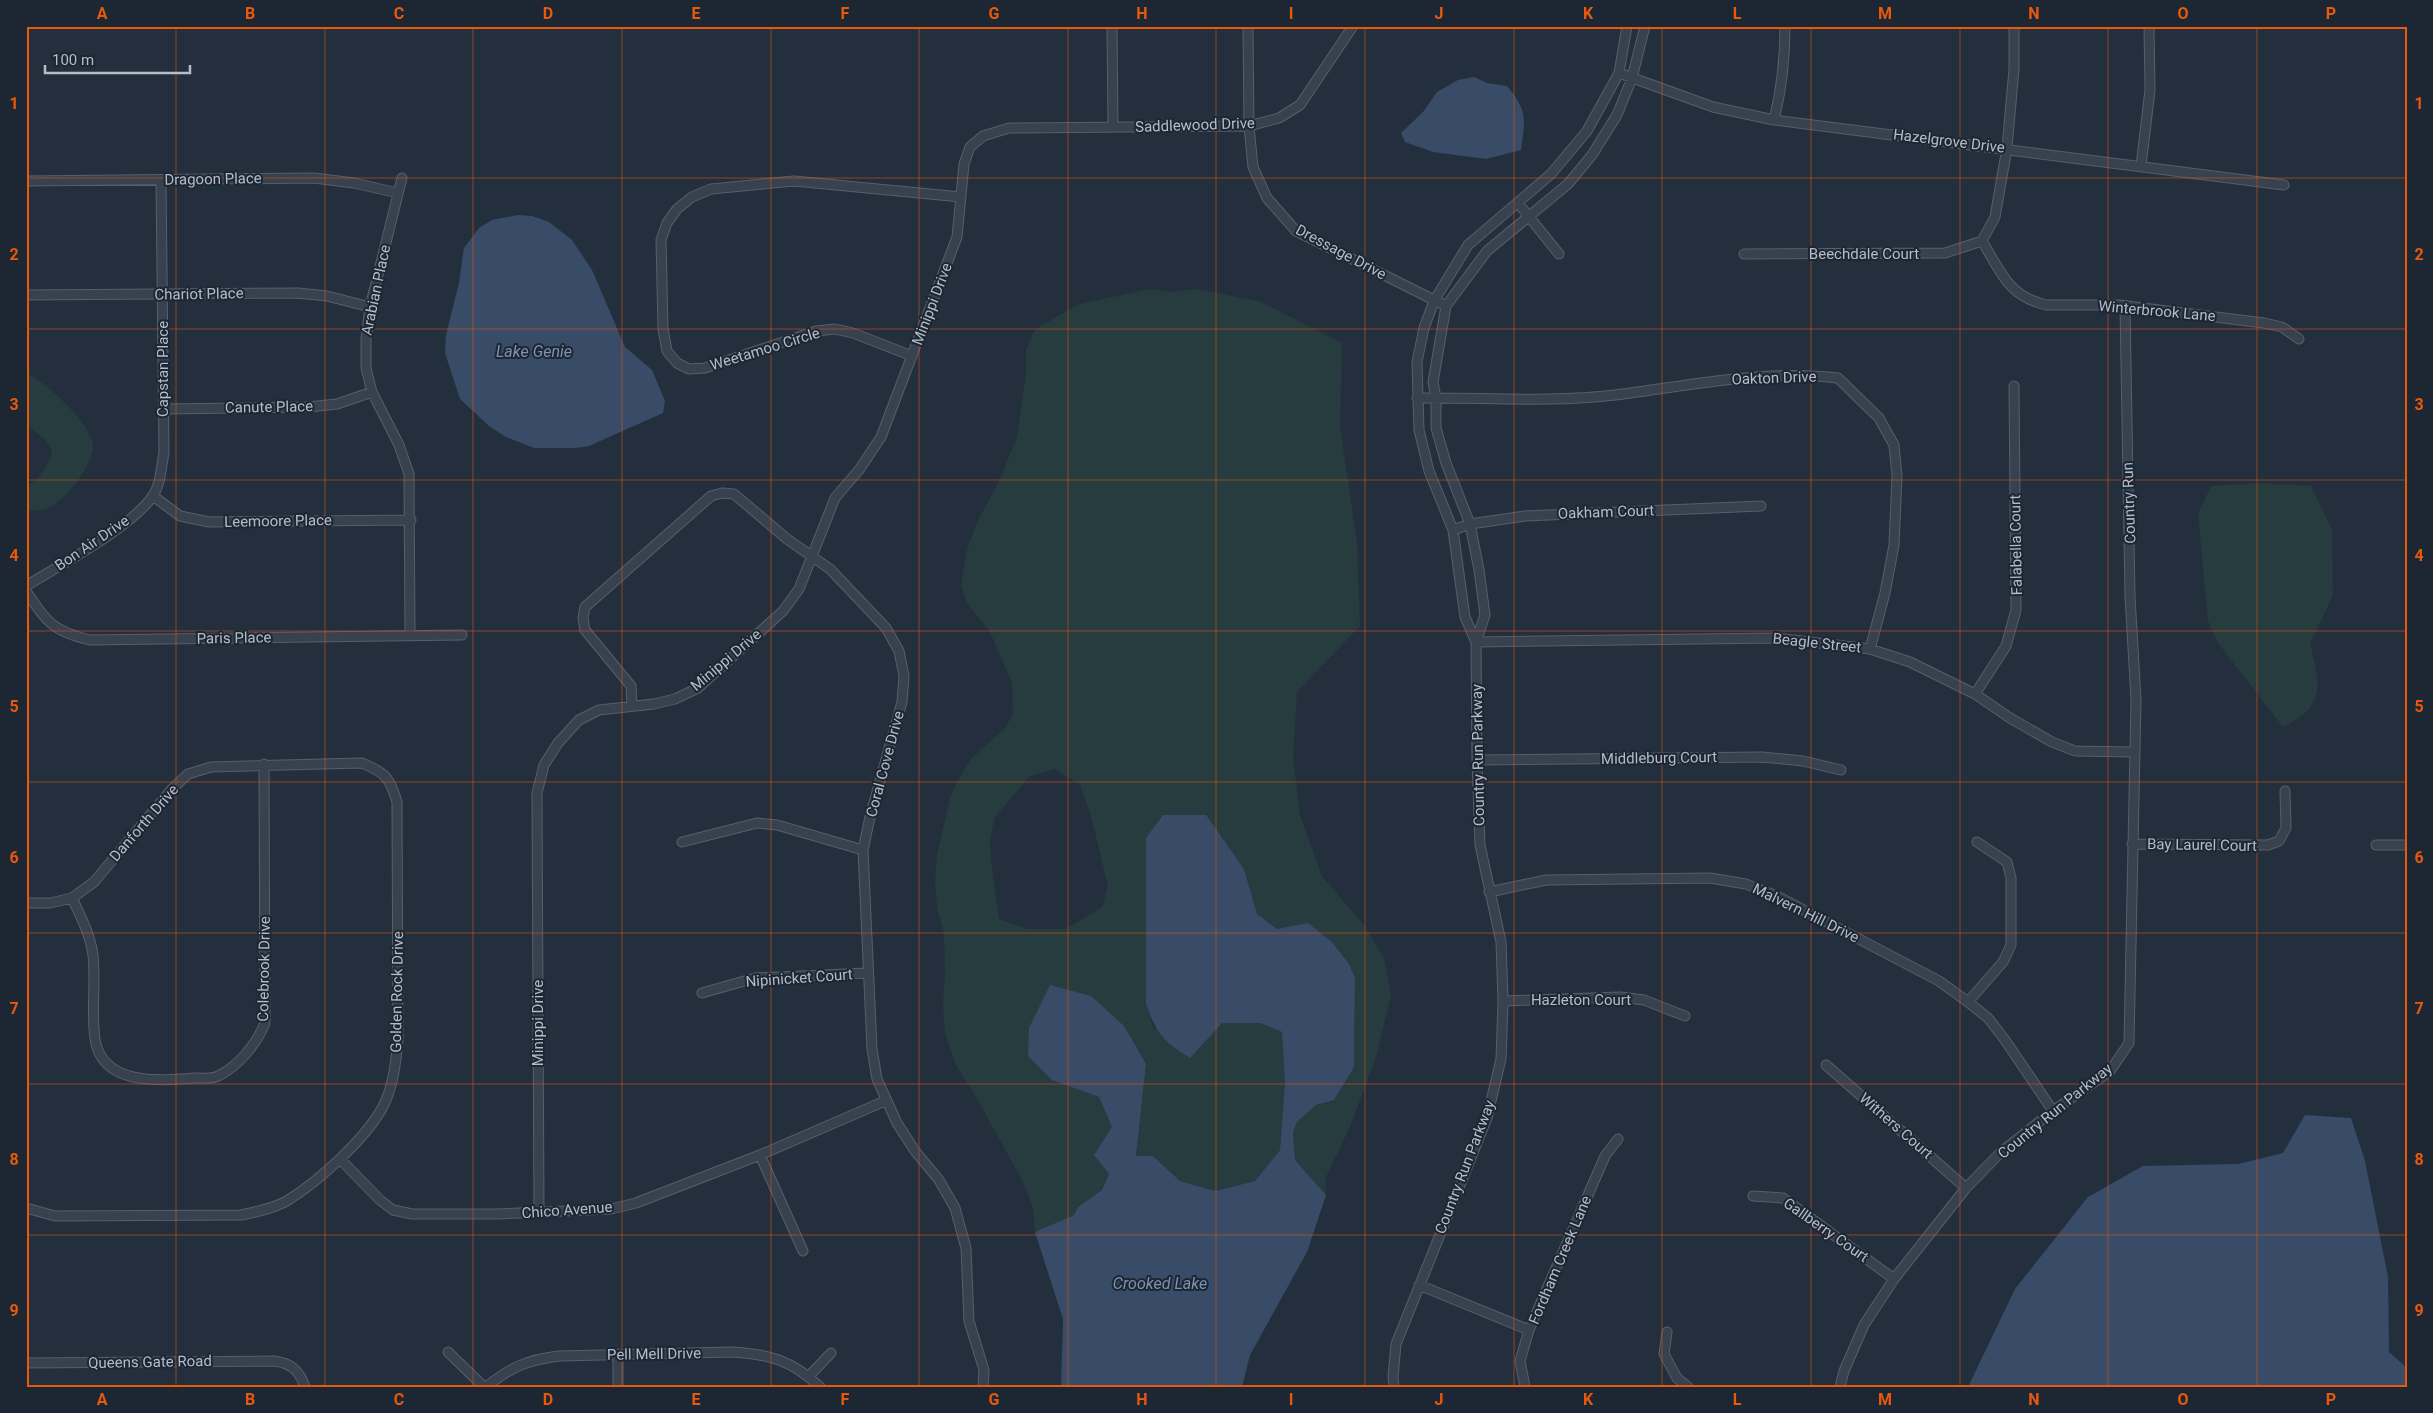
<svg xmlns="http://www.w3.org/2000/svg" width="2433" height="1413" font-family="Roboto,sans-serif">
  <rect width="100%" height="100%" fill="#242f3e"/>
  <!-- green -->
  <path fill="#263c3f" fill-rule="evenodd" d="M1150,289L1171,292L1196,289L1259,301L1342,343L1340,426L1357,543L1360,626L1297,692L1293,757L1300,815L1322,876L1364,925L1384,958L1391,996L1376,1057L1350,1127L1325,1179L1326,1195L1295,1160L1293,1133L1297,1122L1316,1105L1334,1100L1355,1040V978L1349,964L1277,929L1257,914L1244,869L1146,838V1004L1154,1029L1222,1023H1260L1282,1032L1285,1082L1280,1150L1255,1181L1215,1191L1180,1181L1153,1156H1136L1146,1064L1052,1080L1099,1097L1112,1127L1109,1174L1102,1190L1078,1207L1074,1215L1035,1232L1033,1208L1023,1182L975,1095L955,1064L945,1032L943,1005L945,972L944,933L937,908L935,881L937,854L950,798L958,780L971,759L1005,728L1013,714L1012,683L990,632L967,603L961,586L966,553L977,522L999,481L1017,437L1026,374V350L1033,333L1039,327L1079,304ZM1055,769L1080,784L1091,816L1108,887L1102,907L1066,929H1027L999,919L991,861L990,841L995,817L1030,776Z
    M26,373C46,382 92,424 93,446C93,466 64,502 46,509C40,511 32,510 26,511V487C39,480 50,464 52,450L45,440L26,424Z
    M2260,483L2311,486L2332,530L2333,595L2310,644C2321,684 2325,708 2283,727L2218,643L2208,621L2198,514L2211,486Z"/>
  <!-- water -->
  <path fill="#394c67" d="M1474,77L1487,83L1507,86C1528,111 1525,119 1521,150L1486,159L1433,152L1405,142L1401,133L1423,112L1437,92L1458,80Z
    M518,215L532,216L549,222L572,240L592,270L625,347L652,370L665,401L663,413L589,446L576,448H534L506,437L489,426L460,399L445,353L446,335L459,283L464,248L479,228L492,220Z
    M1163,815H1206L1244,869L1257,914L1277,929L1308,923L1332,942L1349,964L1355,978L1354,1067L1334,1100L1316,1105L1297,1122L1293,1133L1295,1160L1326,1195L1307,1252L1250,1355L1242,1387H1061L1063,1319L1035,1232L1074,1215L1078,1207L1102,1190L1109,1174L1094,1155L1112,1127L1099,1097L1052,1080L1028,1056L1029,1028L1050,985L1091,996L1124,1026L1146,1064L1136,1156H1153L1180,1181L1215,1191L1255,1181L1280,1150L1285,1082L1282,1032L1260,1023H1222L1190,1058C1163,1041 1157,1035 1146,1004V838Z
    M2305,1115L2351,1118L2365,1161L2388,1277L2389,1352L2407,1368V1387H1968L2015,1289L2088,1197L2143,1166L2238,1164L2283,1153Z"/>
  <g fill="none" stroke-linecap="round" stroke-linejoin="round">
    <!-- minor casing -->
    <g stroke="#565f6c" stroke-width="11">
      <path id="minor" d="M1112,26L1113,127
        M1248,26L1249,126L1253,167L1267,198L1296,231L1446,306
        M1619,73L1713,107L1774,120L2284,185
        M1774,120C1782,88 1785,59 1785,26
        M2141,166L2150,90L2149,26
        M402,178L370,307L366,339V368L372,392L399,445L409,474L410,635
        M26,181L314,178L354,183L398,193
        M1518,203L1559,254
        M1982,241C2001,272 2008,296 2046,305H2119L2264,323L2282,327L2299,339
        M1982,241L1995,217L2007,148L2014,69V26
        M1744,254L1945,253L1982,241
        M26,295L298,293L327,296L370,307
        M912,356L853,333L835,329L816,331L705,368L689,369L677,363L667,351L663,329L661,240L667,223L677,209L692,197L711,189L794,181L961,197
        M1417,398C1483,397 1549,403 1615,395C1689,386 1763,369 1838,378L1879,418L1894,445L1897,476L1894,545L1885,593L1870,649
        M164,409L308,407L337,404L372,392
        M153,496L180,516L209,522L411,520
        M1453,530L1470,524L1525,516L1761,506
        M26,586C60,565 130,528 152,497C161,485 161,467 164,453L161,180
        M26,591C47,622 52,631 90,640L462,635
        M1476,642L1465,617L1453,530L1429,471L1419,430L1417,362L1424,328L1434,301L1468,245L1551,174L1587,131L1619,73L1627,26
        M1476,642L1776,638L1870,649L1910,662L1975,694L2010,718L2052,742L2075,751L2133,752
        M1975,694L2006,646L2016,610L2014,386
        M632,706L631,686L585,630L583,618L585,607L711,496L722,493L734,494L787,539L830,569L886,628L899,651L904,676L902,702L870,817L863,850L872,1049L877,1079L897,1123L915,1151L939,1180L955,1208L966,1248L969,1321L984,1370L983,1387
        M1477,760L1762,757L1803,761L1841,770
        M682,842L757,823L777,825L863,850
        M2132,844L2268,845L2279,841L2286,828L2285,791
        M2376,845H2407
        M1489,892L1546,880L1710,878L1746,884L1779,897L1939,981L1968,1002L1988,1018L2005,1040L2053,1111
        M72,898C81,917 90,934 93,955C96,983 91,1011 95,1039C102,1086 159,1081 196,1078C202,1078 213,1079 218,1076C239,1066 257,1043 265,1023L264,764
        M26,903H50L72,898L94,882L171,790L188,774L211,767L362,763C386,773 390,778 397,802L398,1040C396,1060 394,1081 386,1100C372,1134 317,1183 285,1202C271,1209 256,1212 241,1215L55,1216L26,1208
        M702,993L755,978L867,973
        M1503,1001L1620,997L1644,1000L1685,1016
        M1968,1002L2003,962L2011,945V878L2007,862L1977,842
        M1826,1065L1966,1188
        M760,1155L803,1251
        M340,1159L380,1200L393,1210L412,1214H498L611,1209L636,1203L760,1155L885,1101
        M1753,1196L1783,1198L1894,1279
        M539,1213L537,793L544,765L558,743L579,720L599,710L654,704L675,699L698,688L783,611L799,589L835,498L859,470L881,437L957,237L964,164L970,147L983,136L1009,128L1249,126L1279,118L1300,105L1353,26
        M1419,1285L1529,1330
        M1667,1332L1664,1354L1677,1378L1688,1387
        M448,1352L484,1387
        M618,1354V1387
        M26,1363L274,1361C291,1363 299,1370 305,1387
        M809,1376L831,1353
        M486,1387C511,1367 527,1360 559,1356L731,1352C769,1354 792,1360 820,1387
        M1394,1387L1393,1377L1396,1344L1487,1118L1501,1059L1503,1001L1501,942L1480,845L1477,760L1476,642L1485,615L1479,570L1470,524L1446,463L1436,428V398L1433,382L1446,306L1487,251L1568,184L1592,155L1617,115L1632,78L1645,26
        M1525,1387L1520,1361L1529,1330L1605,1156L1618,1139
        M1840,1387L1844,1371L1864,1325L1894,1279L1966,1188L2001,1152L2053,1111L2110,1071L2129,1043L2136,700L2130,596L2125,306"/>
    </g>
    <!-- minor -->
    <use href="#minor" stroke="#38414e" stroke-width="9"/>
  </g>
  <!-- grid -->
  <path fill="none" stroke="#e8590c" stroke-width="1" stroke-opacity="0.55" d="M176,26V1387M325,26V1387M473,26V1387M622,26V1387M771,26V1387M919,26V1387M1068,26V1387M1216,26V1387M1365,26V1387M1514,26V1387M1662,26V1387M1811,26V1387M1960,26V1387M2108,26V1387M2257,26V1387M26,178H2407M26,329H2407M26,480H2407M26,631H2407M26,782H2407M26,933H2407M26,1084H2407M26,1235H2407"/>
  <g text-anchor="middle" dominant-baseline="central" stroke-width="4" stroke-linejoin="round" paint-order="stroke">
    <!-- street labels -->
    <g font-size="15" fill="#b4bcc9" stroke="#1d2633">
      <text transform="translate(1195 125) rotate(-2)">Saddlewood Drive</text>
      <text transform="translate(1949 141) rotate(7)">Hazelgrove Drive</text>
      <text transform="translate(213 179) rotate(-1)">Dragoon Place</text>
      <text transform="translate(1341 252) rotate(28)">Dressage Drive</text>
      <text x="1864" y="254">Beechdale Court</text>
      <text transform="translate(376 290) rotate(-78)">Arabian Place</text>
      <text transform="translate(199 294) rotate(-1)">Chariot Place</text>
      <text transform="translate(932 304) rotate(-69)">Minippi Drive</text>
      <text transform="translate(2157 311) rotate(5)">Winterbrook Lane</text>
      <text transform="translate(765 349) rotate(-17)">Weetamoo Circle</text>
      <text transform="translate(163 369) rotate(-90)">Capstan Place</text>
      <text transform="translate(1774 378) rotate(-2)">Oakton Drive</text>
      <text transform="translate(269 407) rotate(-1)">Canute Place</text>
      <text transform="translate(2129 503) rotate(-92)">Country Run</text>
      <text transform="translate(1606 512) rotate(-2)">Oakham Court</text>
      <text transform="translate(278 521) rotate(-1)">Leemoore Place</text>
      <text transform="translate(92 543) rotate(-34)">Bon Air Drive</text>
      <text transform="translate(2016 545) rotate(-91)">Falabella Court</text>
      <text transform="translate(234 638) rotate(-1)">Paris Place</text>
      <text transform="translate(1817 643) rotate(6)">Beagle Street</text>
      <text transform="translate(726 660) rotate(-40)">Minippi Drive</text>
      <text transform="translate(1478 755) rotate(-91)">Country Run Parkway</text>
      <text transform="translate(1659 758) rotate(-1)">Middleburg Court</text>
      <text transform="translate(885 764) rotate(-75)">Coral Cove Drive</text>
      <text transform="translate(144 823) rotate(-49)">Danforth Drive</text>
      <text transform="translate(2202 845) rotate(1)">Bay Laurel Court</text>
      <text transform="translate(1806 913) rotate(26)">Malvern Hill Drive</text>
      <text transform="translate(264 969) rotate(-89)">Colebrook Drive</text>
      <text transform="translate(799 978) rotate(-4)">Nipinicket Court</text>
      <text transform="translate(397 992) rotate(-89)">Golden Rock Drive</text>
      <text x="1581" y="1000">Hazleton Court</text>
      <text transform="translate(538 1023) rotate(-90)">Minippi Drive</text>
      <text transform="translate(2055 1111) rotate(-39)">Country Run Parkway</text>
      <text transform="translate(1896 1126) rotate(41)">Withers Court</text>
      <text transform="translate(1465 1167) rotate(-69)">Country Run Parkway</text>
      <text transform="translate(567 1210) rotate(-4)">Chico Avenue</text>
      <text transform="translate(1826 1230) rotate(35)">Gallberry Court</text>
      <text transform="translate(1560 1260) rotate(-67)">Fordham Creek Lane</text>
      <text transform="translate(654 1354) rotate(-1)">Pell Mell Drive</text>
      <text transform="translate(150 1362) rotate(-1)">Queens Gate Road</text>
    </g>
    <!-- water labels -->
    <g font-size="16" font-style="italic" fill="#7c92b1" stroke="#1d2633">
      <text x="534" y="351">Lake Genie</text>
      <text x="1160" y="1283">Crooked Lake</text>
    </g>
  </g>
  <!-- border -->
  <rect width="2433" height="1413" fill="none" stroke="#1d2633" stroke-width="55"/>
  <!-- scale -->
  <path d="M45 65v8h145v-8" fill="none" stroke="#b4bcc9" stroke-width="2.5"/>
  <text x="52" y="65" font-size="15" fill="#b4bcc9" stroke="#1d2633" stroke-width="4" paint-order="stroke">100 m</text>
  <rect x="28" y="28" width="2378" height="1358" fill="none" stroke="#e8590c" stroke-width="2"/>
  <g font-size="16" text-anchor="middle" font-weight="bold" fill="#e8590c">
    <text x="102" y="19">A</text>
    <text x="250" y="19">B</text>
    <text x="399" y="19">C</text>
    <text x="548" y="19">D</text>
    <text x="696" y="19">E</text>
    <text x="845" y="19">F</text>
    <text x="994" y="19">G</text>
    <text x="1142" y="19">H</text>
    <text x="1291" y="19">I</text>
    <text x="1439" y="19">J</text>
    <text x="1588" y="19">K</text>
    <text x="1737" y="19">L</text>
    <text x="1885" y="19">M</text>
    <text x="2034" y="19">N</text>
    <text x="2183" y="19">O</text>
    <text x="2331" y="19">P</text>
    <text x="14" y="109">1</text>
    <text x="2419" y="109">1</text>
    <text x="14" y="260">2</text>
    <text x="2419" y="260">2</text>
    <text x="14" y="410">3</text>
    <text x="2419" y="410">3</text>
    <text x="14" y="561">4</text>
    <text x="2419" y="561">4</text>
    <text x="14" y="712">5</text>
    <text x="2419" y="712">5</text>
    <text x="14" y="863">6</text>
    <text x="2419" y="863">6</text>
    <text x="14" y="1014">7</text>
    <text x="2419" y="1014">7</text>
    <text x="14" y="1165">8</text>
    <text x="2419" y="1165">8</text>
    <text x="14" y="1316">9</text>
    <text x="2419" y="1316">9</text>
    <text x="102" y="1405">A</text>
    <text x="250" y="1405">B</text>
    <text x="399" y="1405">C</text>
    <text x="548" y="1405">D</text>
    <text x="696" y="1405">E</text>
    <text x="845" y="1405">F</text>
    <text x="994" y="1405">G</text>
    <text x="1142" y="1405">H</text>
    <text x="1291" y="1405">I</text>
    <text x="1439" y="1405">J</text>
    <text x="1588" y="1405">K</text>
    <text x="1737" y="1405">L</text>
    <text x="1885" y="1405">M</text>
    <text x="2034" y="1405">N</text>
    <text x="2183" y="1405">O</text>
    <text x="2331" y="1405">P</text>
  </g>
</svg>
